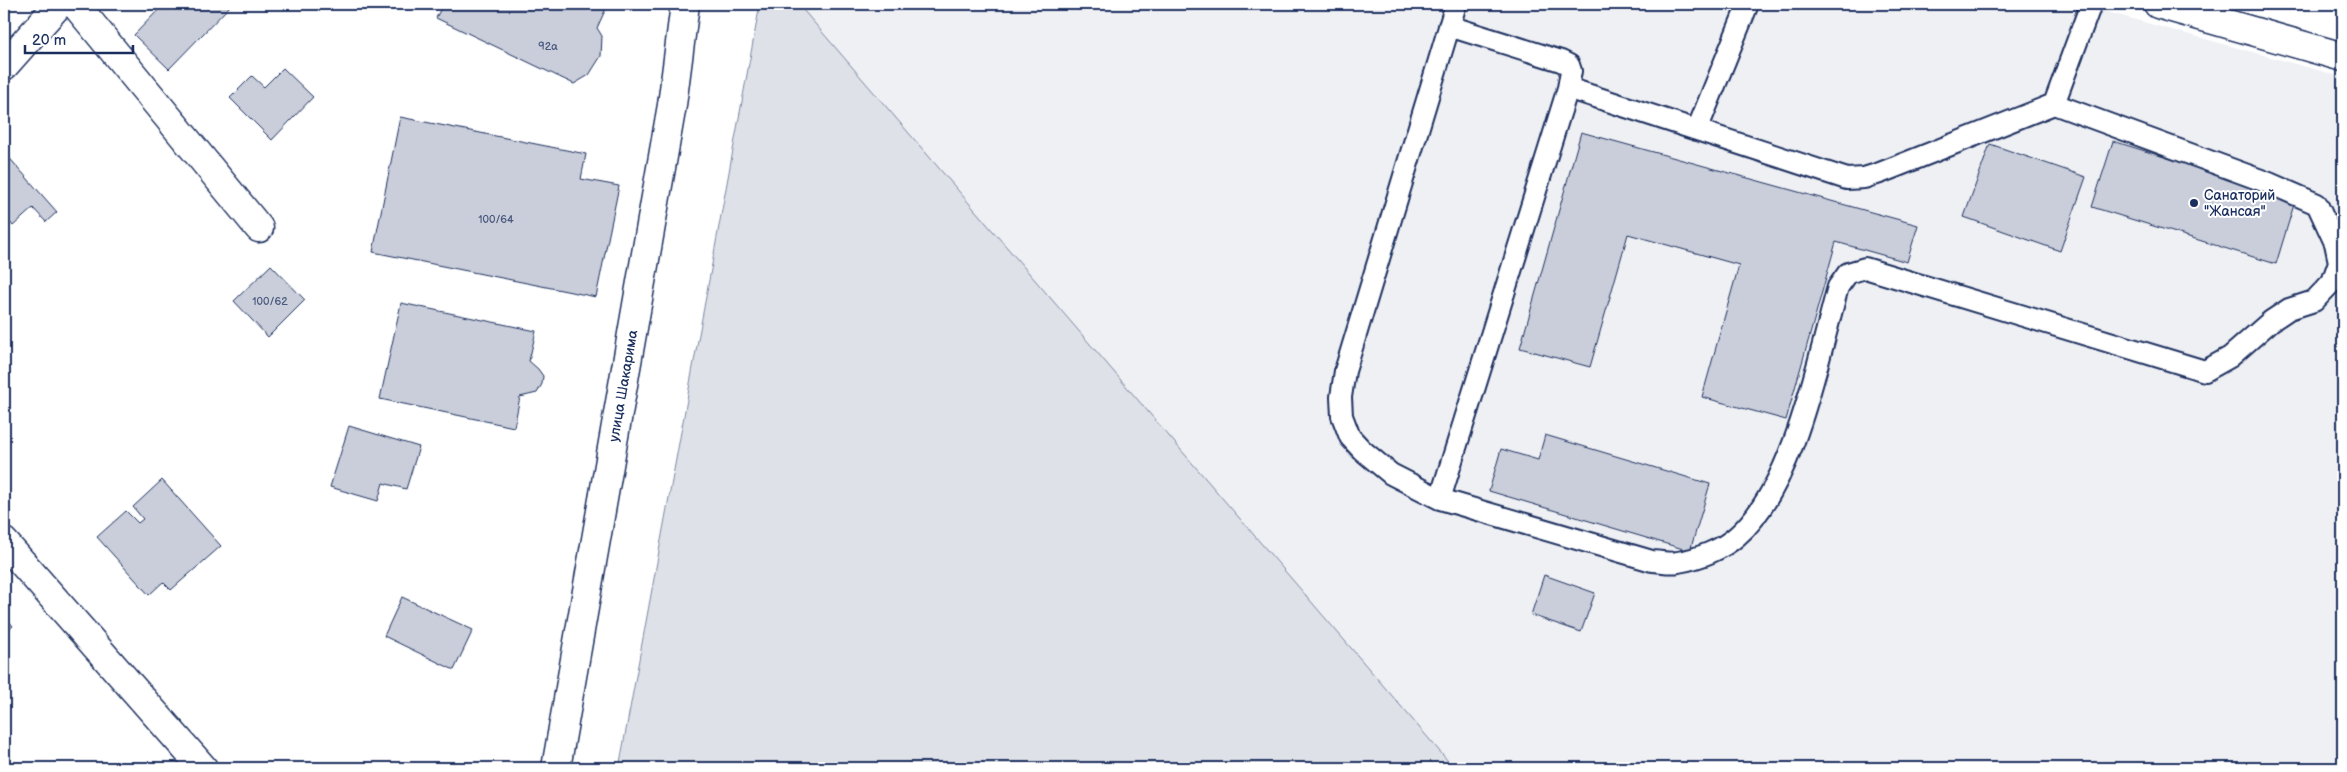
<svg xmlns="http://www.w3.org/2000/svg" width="2347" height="772" font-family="'Balsamiq Sans',sans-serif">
  <rect width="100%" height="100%" fill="#fff"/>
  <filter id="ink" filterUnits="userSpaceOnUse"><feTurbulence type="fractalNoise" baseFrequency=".02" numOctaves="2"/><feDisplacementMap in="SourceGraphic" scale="10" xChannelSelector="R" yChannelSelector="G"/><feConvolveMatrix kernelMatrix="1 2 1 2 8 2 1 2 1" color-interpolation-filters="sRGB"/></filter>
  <g filter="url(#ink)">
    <!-- built -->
    <path fill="#eff0f4" d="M760,4H2078L2343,77V768H619Z"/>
    <!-- green -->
    <path fill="#dee1e7" stroke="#7c88a2" d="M760,4H798L1454,768H619Z"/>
    <!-- building -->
    <path fill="#caceda" stroke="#1b2f5e" d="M164,4H232L169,69L134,35Z
      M443,4H608L597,28L602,36L601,56L589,75L574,84L436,18Z
      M283,68L313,97L272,140L230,98L252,76L264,87Z
      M400,117L586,154L581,179L619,186L596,297L373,252Z
      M1581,132L1918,225L1907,262L1836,242L1786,420L1702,397L1739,265L1628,234L1590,367L1520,348Z
      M2113,141L2296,198L2276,264L2092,207Z
      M1990,144L2086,177L2060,251L1964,217Z
      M5,153L57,212L46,222L33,208L13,226L4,215Z
      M271,265L305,300L268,337L234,301Z
      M401,303L536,331L529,361L538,369L543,376L542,384L537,393L520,397L514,427L380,399Z
      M349,426L419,447L406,489L383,483L378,501L330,487Z
      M1545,435L1710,484L1690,551L1489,491L1501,449L1538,460Z
      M162,480L221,546L171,590L163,582L149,595L97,537L126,511L138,523L143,519L133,507Z
      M1544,575L1595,593L1581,632L1531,615Z
      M402,597L473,630L454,670L384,636Z
      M4,615L13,626L4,634Z"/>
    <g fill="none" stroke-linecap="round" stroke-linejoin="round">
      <!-- service casing -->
      <g stroke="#1b2f5e" stroke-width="24">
        <path id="service" d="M1456,4L1345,371L1341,397L1342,416L1350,437L1362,450L1391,474L1440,499L1652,561C1660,561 1670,564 1678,562C1698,559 1723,549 1737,536C1794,487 1818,359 1838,287L1848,273L1865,268L2205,371L2230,357L2271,321L2289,309L2314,301L2332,282L2339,262L2335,243L2317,204L2269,183L2054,104L1880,173L1864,178L1847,179L1568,88
          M2054,104L2091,4
          M1697,130L1748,4
          M1440,499L1568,88L1571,71L1569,65L1561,61L1449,26"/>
      </g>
      <!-- minor casing -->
      <g stroke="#1b2f5e" stroke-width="31">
        <g id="minor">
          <path d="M75,4L259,228"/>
          <path d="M2158,4L2343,57"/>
          <path d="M4,66L59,4"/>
          <path d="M4,542L203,768"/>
          <path id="s1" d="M556,768L672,105L685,4"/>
        </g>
      </g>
      <!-- service -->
      <use href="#service" stroke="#fff" stroke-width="20"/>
      <!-- minor -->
      <use href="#minor" stroke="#fff" stroke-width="28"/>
    </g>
  </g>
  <!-- markers -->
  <circle fill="#1b2f5e" stroke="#fff" stroke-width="2" cx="2194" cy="203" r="5"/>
  <g text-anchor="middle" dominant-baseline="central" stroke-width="4" stroke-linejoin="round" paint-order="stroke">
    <!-- number labels -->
    <g font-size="11" fill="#47577d">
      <text x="548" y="46">92а</text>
      <text x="496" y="219">100/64</text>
      <text x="270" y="301">100/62</text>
    </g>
    <!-- poi labels -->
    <g font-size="14" fill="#1b2f5e" stroke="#fff" text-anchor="start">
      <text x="2204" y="195">Санаторий<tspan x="2204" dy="16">"Жансая"</tspan></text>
    </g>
    <!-- street labels -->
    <g font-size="14" fill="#1b2f5e" stroke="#fff">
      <text stroke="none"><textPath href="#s1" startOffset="388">улица Шакарима</textPath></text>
    </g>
  </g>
  <!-- margin -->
  <rect width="2347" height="772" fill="none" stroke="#fff" stroke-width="20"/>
  <rect x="10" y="10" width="2327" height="752" fill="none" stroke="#1b2f5e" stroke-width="2" filter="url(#ink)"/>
  <!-- scale -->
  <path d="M25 45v8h108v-8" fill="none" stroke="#1b2f5e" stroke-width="2.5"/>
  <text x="32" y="45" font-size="15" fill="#1b2f5e" stroke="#ffffff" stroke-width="4" paint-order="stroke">20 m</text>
</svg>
